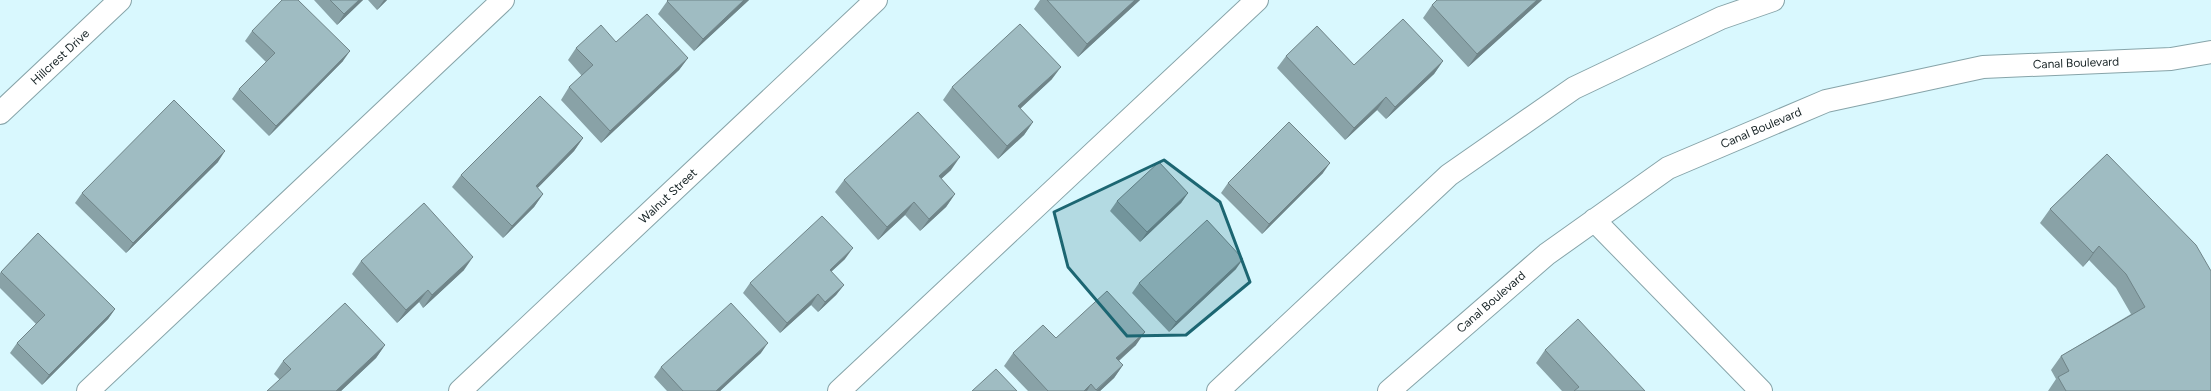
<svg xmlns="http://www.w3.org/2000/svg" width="2211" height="391" font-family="Figtree,sans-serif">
  <rect width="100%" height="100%" fill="#d9f8fe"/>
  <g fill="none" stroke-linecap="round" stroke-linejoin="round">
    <!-- minor casing -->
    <g stroke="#87a4a9" stroke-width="24">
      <path id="minor" d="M0,113L120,0
        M1594,220L1761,391
        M88,391L503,0
        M460,391L876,0
        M839,391L1257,0
        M1218,391L1449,175L1574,88L1721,18L1773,0
        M1389,391L1547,254L1668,168L1826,101L1983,67L2171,59L2211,52"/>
    </g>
    <!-- minor -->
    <use href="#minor" stroke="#fff" stroke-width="22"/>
  </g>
  <!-- wall -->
  <path fill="#89a2a7" d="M314,0H363L337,25Z
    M368,0H387L377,10Z
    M668,0H749L694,51L658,14Z
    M1040,0H1140L1078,57L1034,9Z
    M1542,0L1468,67L1423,18L1432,5Z
    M252,31L343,61L269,136L232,99L239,89L266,62L245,41Z
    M616,42L688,58L679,70L601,143L561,100L569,87L582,76L568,60L576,48Z
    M1286,56L1354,65L1443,61L1434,74L1386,119L1377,110L1345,140L1277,68Z
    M1052,79L1020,109L1033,122L1024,135L998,159L943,100L952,87Z
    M583,138L574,151L537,188L543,194L534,207L503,238L452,187L461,175Z
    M2107,154L2211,391H2048L2056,379L2051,370L2061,356L2131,314L2116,288L2089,260L2083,267L2040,223L2050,209Z
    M218,162L126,253L75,203L82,193Z
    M951,170L941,179L955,194L946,207L920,231L905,215L878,240L835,192L844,180Z
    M1323,173L1262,234L1221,193L1228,183Z
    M1188,193L1181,203L1140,242L1110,211L1117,201Z
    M38,233L115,309L108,319L42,385L10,353L17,343L36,324L0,288V273Z
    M845,259L831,272L844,285L836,295L818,312L811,305L780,333L743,293L750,283Z
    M361,261L464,270L423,308L419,302L397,323L352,274Z
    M1236,269L1169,332L1132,293L1139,283Z
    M1056,338L1136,345L1119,361L1123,365L1114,378L1100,391H1028L1004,366L1013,353Z
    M385,345L376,358L341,391H267L280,380L274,374L283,361Z
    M1545,350L1645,391H1562L1536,363Z
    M761,353L720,391H667L654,377L661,367Z"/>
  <!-- shaded-wall -->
  <path fill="#6f8488" d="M359,0H363L337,25L344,14Z
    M384,0H387L377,10Z
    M744,0H749L694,51L703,39Z
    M1135,0H1140L1078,57L1087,44Z
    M1537,0H1542L1468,67L1477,54Z
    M350,51L343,61L269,136L276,126Z
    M688,58L679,70L601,143L610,131Z
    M1443,61L1434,74L1386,119L1395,107Z
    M1061,67L1052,79L1009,119L1018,106Z
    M1386,97L1377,110L1345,140L1354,128Z
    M1033,122L1024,135L998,159L1007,146Z
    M583,138L574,151L527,199L536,186Z
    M225,151L218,162L126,253L133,243Z
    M960,157L951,170L930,189L939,176Z
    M1330,163L1323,173L1262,234L1269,224Z
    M1188,193L1181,203L1140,242L1147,232Z
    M543,194L534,207L503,238L512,226Z
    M955,194L946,207L920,231L929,219Z
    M914,202L905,215L878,240L887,227Z
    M2099,246L2089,260L2083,267L2093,253Z
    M853,248L845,259L822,280L830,270Z
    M473,257L464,270L423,308L432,295Z
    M1243,259L1236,269L1169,332L1176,322Z
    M844,285L836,295L818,312L825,302Z
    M428,290L419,302L397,323L406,310Z
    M818,294L811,305L780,333L787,323Z
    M115,309L108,319L42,385L49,375Z
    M1145,332L1136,345L1107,371L1116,358Z
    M768,343L761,353L720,391H716Z
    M385,345L376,358L341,391H336Z
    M1123,365L1114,378L1100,391H1096Z
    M1091,384L1087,391H1084Z"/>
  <!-- building -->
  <path fill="#9fbcc2" stroke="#6f8488" d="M282,0H298L350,51L276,126L239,89L275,53L252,31Z
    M330,0H359L344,14Z
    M668,0H744L703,39L667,1Z
    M1047,0H1135L1087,44Z
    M1437,0H1537L1477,54L1432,5Z
    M647,14L688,58L610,131L569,87L593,65L576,48L601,25L616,42Z
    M1403,19L1443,61L1395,107L1386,97L1354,128L1286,56L1317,26L1354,65Z
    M1020,24L1061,67L1018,106L1033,122L1007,146L952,87Z
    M540,96L583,138L536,186L543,194L512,226L461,175Z
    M174,100L225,151L133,243L82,193Z
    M918,112L960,157L939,176L955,194L929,219L914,202L887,227L844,180Z
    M1289,122L1330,163L1269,224L1228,183Z
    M2107,154L2196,245L2211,271V391H2066L2058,377L2069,371L2061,356L2145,307L2126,274L2099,246L2093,253L2050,209Z
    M1159,162L1188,193L1147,232L1117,201Z
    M424,203L473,257L432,295L428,290L406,310L361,261Z
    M822,216L853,248L830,270L844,285L825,302L818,294L787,323L750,283Z
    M1207,220L1243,259L1176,322L1139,283Z
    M38,233L115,309L49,375L17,343L45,315L1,272Z
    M1107,291L1145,332L1116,358L1123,365L1096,390L1091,384L1084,391H1048L1013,353L1043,325L1056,338Z
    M345,303L385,345L336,391H267L291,369L283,361Z
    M731,303L768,343L716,391H683L661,367Z
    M1578,319L1645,391H1574L1579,387L1545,350Z
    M996,369L1017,391H972Z"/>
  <!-- marked area -->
  <path fill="#1c6672" fill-opacity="0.2" stroke="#1c6672" stroke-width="3" stroke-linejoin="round" d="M1164,160L1220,202L1250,282L1186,335L1127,336L1068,267L1054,212Z"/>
  <g text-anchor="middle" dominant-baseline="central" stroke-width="3" stroke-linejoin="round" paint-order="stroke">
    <!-- street labels -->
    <g font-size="12" fill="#192527" stroke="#fff">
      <text transform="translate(60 57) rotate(-43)">Hillcrest Drive</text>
      <text transform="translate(2076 63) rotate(-2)">Canal Boulevard</text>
      <text transform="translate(1761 128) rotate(-23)">Canal Boulevard</text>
      <text transform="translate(668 196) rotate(-43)">Walnut Street</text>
      <text transform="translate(1491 302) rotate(-41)">Canal Boulevard</text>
    </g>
  </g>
</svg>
